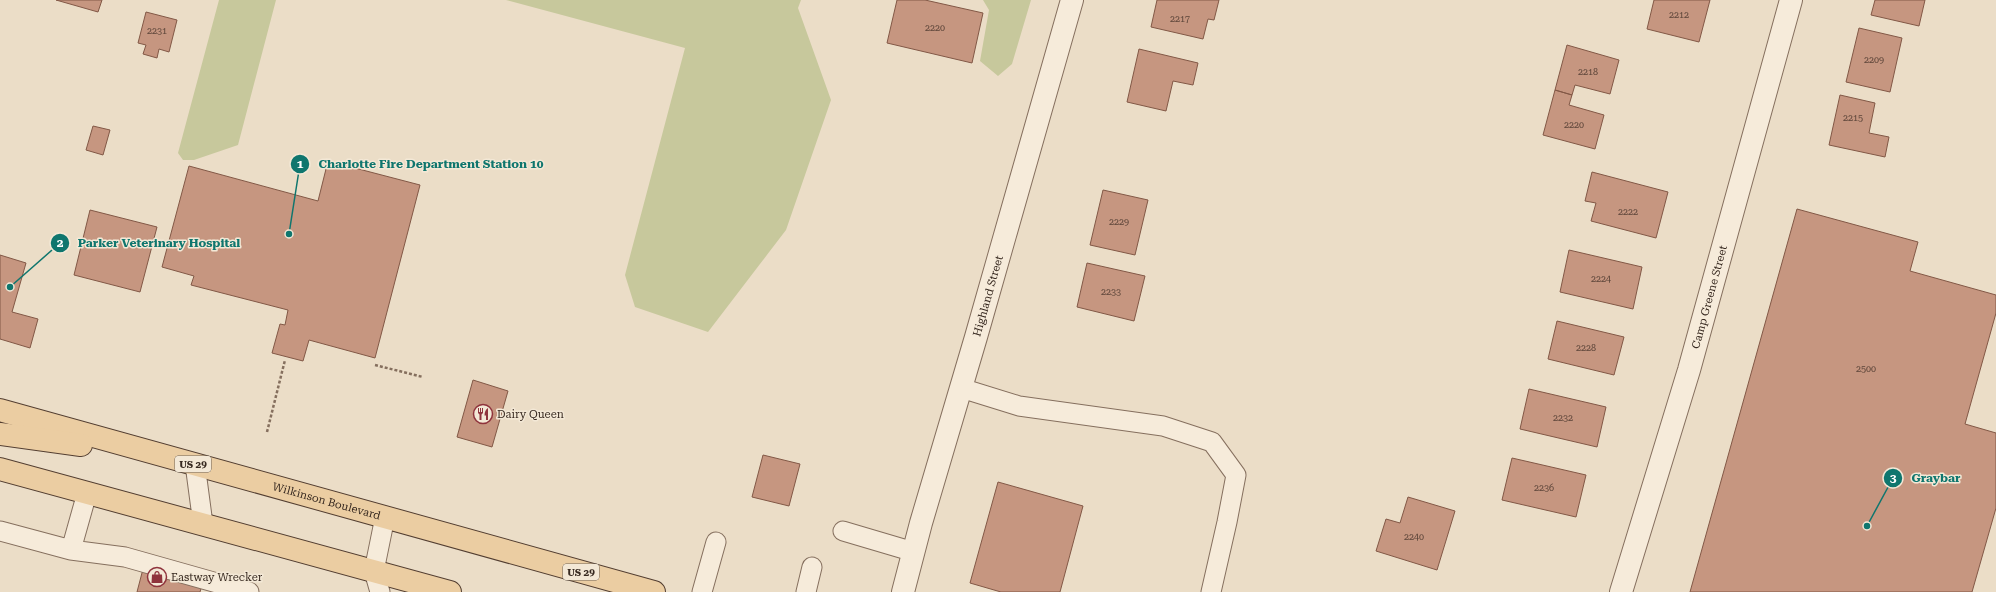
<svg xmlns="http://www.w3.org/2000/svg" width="1996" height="592" font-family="'Roboto Serif',serif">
  <rect width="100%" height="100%" fill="#ebddc7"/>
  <!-- green -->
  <path fill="#c7c89c" d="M219,0H276L238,145L194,160H183L178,153Z
    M506,0H801L798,8L831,100L786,230L708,332L635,307L625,275L685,48Z
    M983,0H1031L1012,64L998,76L980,61L989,10Z"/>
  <!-- building -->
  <path fill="#c69680" stroke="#825846" d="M56,0H102L98,12Z
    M897,0H925L983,13L972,63L887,43Z
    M1157,0H1219L1214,20L1208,19L1203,39L1151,27Z
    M1654,0H1710L1699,42L1647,29Z
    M1875,0H1925L1919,26L1871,15Z
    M146,12L177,20L169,52L159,49L157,58L143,54L146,45L138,43Z
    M1859,28L1902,38L1890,92L1846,82Z
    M1567,45L1619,60L1610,94L1575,85L1572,95L1555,90Z
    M1139,49L1198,63L1193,85L1173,81L1166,111L1127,102Z
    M1555,90L1572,95L1569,105L1604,115L1595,149L1543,135Z
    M1840,95L1875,103L1869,133L1889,137L1885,157L1829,145Z
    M93,126L110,130L103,155L86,150Z
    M328,161L420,185L375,358L309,340L303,361L272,353L280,324L285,325L288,310L191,285L194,276L162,267L189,166L318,201Z
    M1592,172L1668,192L1656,238L1591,221L1596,203L1585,201Z
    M1103,190L1148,200L1135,255L1090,245Z
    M1797,209L1918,242L1910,271L1996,295V313L1965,424L1996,433V508L1972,592H1690Z
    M90,210L157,227L140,292L74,275Z
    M1569,250L1642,267L1633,309L1560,292Z
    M0,255L26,263L12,312L38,319L30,348L0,339Z
    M1087,263L1145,276L1134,321L1077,307Z
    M1557,321L1624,337L1614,375L1548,359Z
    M473,380L508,391L492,447L457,437Z
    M1529,389L1606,407L1597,447L1520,429Z
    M763,455L800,464L789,506L752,497Z
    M1512,458L1586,475L1576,517L1502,500Z
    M998,482L1083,506L1060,592H1001L970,583Z
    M1408,497L1455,511L1437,570L1376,551L1386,519L1400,523Z
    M143,569L202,585L200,592H137Z"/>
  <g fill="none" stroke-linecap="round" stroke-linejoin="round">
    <!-- service casing -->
    <g stroke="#856f5e" stroke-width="21">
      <path id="service" d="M961,388L1019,406L1163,426L1212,442L1236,475L1227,522L1211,592
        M195,464L203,524
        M0,531L71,550L87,493
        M843,531L914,552
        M71,550L125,557L249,592
        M380,592L374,571L385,517
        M702,592L716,542
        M806,592L812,567"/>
    </g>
    <!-- minor casing -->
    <g stroke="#856f5e" stroke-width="24">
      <g id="minor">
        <path id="s1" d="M903,592L921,523L976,337L1072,0"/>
        <path id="s2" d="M1621,592L1689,370L1791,0"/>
      </g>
    </g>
    <!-- primary casing -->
    <g stroke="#533e31" stroke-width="24">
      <g id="primary">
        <path id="s3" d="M0,410L654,592"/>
        <path d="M0,434L81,445"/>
        <path d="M0,469L450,592"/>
      </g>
    </g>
    <!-- path -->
    <path stroke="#856f5e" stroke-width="2.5" stroke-dasharray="3 2" stroke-linecap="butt" d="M375,365L423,377
      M267,432L285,360"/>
    <!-- service -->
    <use href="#service" stroke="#f6ebda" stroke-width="19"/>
    <!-- minor -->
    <use href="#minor" stroke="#f6ebda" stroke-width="22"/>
    <!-- primary -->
    <use href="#primary" stroke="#ebcda2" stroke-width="22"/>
  </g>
  <!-- icons -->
  <defs>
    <g id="restaurant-ring" transform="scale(1)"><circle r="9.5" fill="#f3e8d6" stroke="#8f333c" stroke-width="1.5"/><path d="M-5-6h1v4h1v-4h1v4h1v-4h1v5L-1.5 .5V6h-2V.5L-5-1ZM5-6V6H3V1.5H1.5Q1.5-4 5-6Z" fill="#8f333c"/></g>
    <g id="shop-ring" transform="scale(1)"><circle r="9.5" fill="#f3e8d6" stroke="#8f333c" stroke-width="1.5"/><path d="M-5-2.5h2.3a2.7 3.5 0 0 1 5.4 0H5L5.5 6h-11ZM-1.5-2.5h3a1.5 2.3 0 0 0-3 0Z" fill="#8f333c"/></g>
  </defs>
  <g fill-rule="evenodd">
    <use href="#restaurant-ring" x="483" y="414"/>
    <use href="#shop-ring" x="157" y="577"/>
  </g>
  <g text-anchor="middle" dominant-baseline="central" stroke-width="3" stroke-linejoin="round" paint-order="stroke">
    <!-- number labels -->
    <g font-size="9" fill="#5b4438">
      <text x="1679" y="15">2212</text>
      <text x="1180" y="19">2217</text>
      <text x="935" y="28">2220</text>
      <text x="157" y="31">2231</text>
      <text x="1874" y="60">2209</text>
      <text x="1588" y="72">2218</text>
      <text x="1853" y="118">2215</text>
      <text x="1574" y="125">2220</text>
      <text x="1628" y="212">2222</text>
      <text x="1119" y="222">2229</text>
      <text x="1601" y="279">2224</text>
      <text x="1111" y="292">2233</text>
      <text x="1586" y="348">2228</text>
      <text x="1866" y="369">2500</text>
      <text x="1563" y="418">2232</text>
      <text x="1544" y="488">2236</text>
      <text x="1414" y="537">2240</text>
    </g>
    <!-- shield labels -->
    <g fill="#f3e8d6" stroke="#6f6257" stroke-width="1">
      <rect x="175" y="456" width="36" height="16" rx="3"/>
      <rect x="563" y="564" width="36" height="16" rx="3"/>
    </g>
    <g font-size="10" font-weight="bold" fill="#372920">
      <text x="193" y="464">US 29</text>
      <text x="581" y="572">US 29</text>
    </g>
    <!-- street labels -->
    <g font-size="11" fill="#372920" stroke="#f3e8d6">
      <text stroke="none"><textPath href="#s1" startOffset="308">Highland Street</textPath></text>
      <text stroke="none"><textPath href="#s2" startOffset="308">Camp Greene Street</textPath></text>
      <text stroke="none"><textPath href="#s3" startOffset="339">Wilkinson Boulevard</textPath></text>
    </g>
    <!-- poi labels -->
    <g font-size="11" fill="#372920" stroke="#f3e8d6" text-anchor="start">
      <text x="497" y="414">Dairy Queen</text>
      <text x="171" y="577">Eastway Wrecker</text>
    </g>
  </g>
  <!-- callouts -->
  <path fill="none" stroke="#0f766e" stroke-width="1.5" d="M289 234L300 164M10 287L60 243M1867 526L1893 478"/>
  <g fill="#0f766e" stroke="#f3e8d6" stroke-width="1.5">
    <circle cx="289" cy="234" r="4"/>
    <circle cx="10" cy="287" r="4"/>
    <circle cx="1867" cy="526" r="4"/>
    <circle cx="300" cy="164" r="10"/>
    <circle cx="60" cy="243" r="10"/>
    <circle cx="1893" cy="478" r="10"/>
  </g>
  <g font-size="12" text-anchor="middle" font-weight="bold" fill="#fff">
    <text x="300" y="168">1</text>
    <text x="60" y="247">2</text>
    <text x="1893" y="482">3</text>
  </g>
  <g font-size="12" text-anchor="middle" font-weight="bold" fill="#0f766e" stroke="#f3e8d6" stroke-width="3" stroke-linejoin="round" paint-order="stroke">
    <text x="431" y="168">Charlotte Fire Department Station 10</text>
    <text x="159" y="247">Parker Veterinary Hospital</text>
    <text x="1936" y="482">Graybar</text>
  </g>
</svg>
